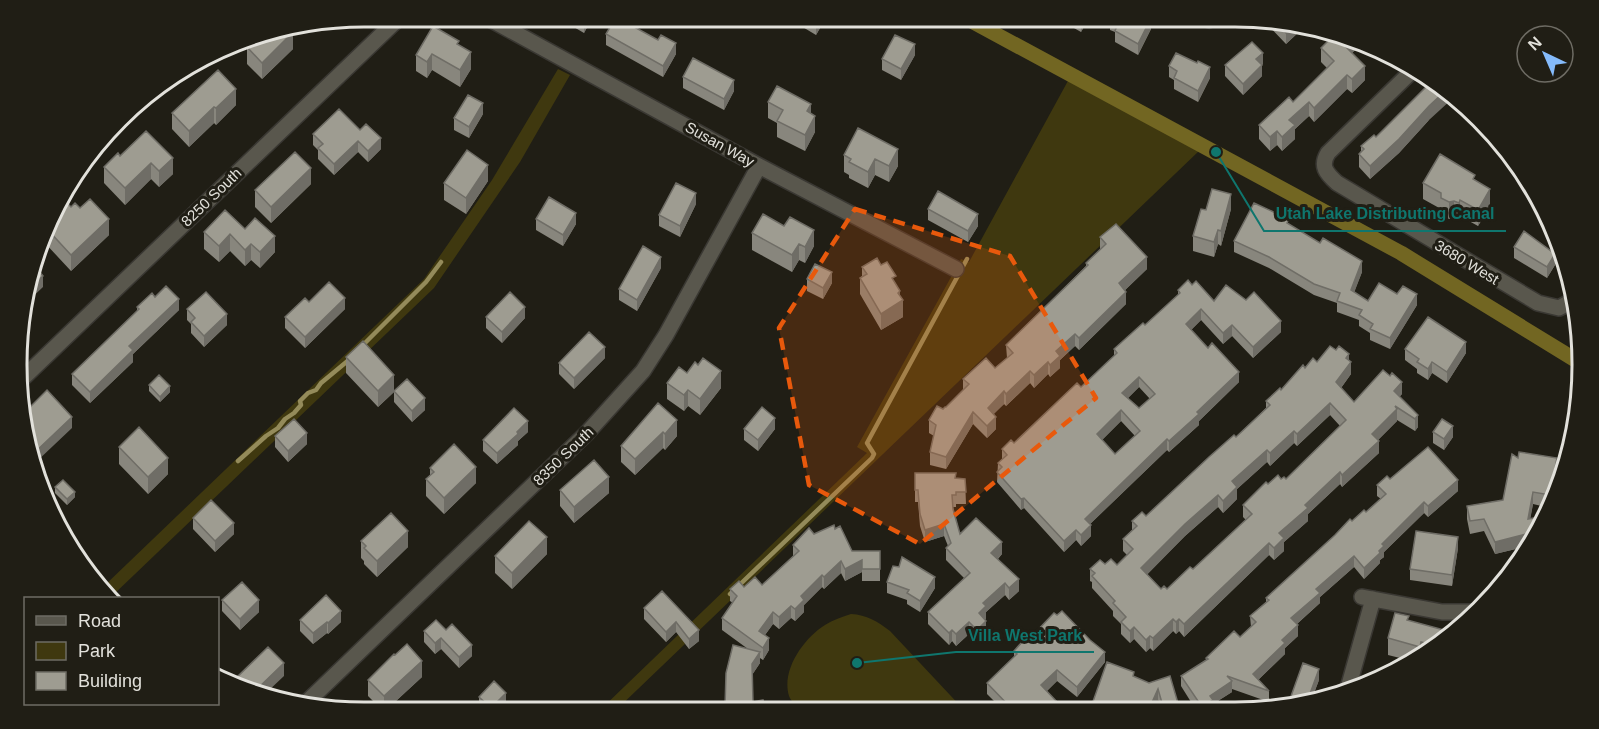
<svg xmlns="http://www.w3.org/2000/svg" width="1599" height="729" font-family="Helvetica,sans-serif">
  <rect width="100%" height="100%" fill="#201e15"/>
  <!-- green -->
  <path fill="#3f380f" d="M558,69L570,75L520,162L434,288L111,597L103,587L424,279L492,180Z
    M1069,79L1200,150L614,712H598L867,453L857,447L961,259L969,262Z
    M851,614C867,615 877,621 890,631L965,711H800C797,707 791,701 789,696C781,670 804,638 825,625C833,620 842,617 851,614Z"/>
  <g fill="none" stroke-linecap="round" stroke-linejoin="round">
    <!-- stream -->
    <path stroke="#948b5a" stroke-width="4.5" d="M361,347L426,282L441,262
      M238,461L266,436L278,428L285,419L294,413L301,405L300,401L308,393L316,390L321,383L350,359
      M730,594L872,458L874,454L867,443L967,259"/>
    <!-- canal -->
    <path stroke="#726622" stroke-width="15" d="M964,17L1401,253L1582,364"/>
    <!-- minor casing -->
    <g stroke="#3a3833" stroke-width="18">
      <path id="minor" d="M486,17L759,166L956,269
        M1203,17L1209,20L1212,17
        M1411,72L1328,153C1320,166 1326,173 1337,183L1538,303L1559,308L1570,302
        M23,378L400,17
        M1362,597L1442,612H1475
        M1347,692L1373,599
        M308,701L587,433L643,371L666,335L759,166"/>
    </g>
    <!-- minor -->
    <use href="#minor" stroke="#59574d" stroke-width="15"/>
  </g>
  <!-- wall -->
  <path fill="#88867d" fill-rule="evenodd" d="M555,16H593L584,33Z
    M801,16H827L816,35L801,26Z
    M1058,16H1090L1081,32L1058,19Z
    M1110,19L1151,29L1138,55L1115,42V32L1110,30Z
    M1266,23L1301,30L1286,44Z
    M606,34L676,54L663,77L606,45Z
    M1363,42L1352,53L1365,80L1352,93L1347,89L1314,122L1309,116L1295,129V139L1282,151L1277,145L1270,151L1259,139V125L1293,102L1327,68L1321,62V48Z
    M459,45L471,69L460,87L432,70L427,78L416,71V55Z
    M247,47L293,49L262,79L247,64Z
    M915,55L901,80L882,70V59Z
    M1263,64L1261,65L1262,76L1243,95L1225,76V65Z
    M1169,66L1210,78L1198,102L1174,89V80L1169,77Z
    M218,70L236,105L216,125L214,123L189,147L172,129V113Z
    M683,77L734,91L724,110L683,88Z
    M768,102L811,113L815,132L805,151L777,137V123L768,118Z
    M483,114L469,138L454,130V118Z
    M1429,120L1399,153L1370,179L1359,167V154L1361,151V146L1376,137Z
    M360,130L381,149L368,162L358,152L334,175L318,159V150L313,145V134Z
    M146,131L173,174L159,187L151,179L125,205L104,183V167L120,156Z
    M1500,147L1513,166L1500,153Z
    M898,149V166L889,182L875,175L868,188L849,178V175L844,172V155Z
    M488,181L466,214L444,200V183Z
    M1475,181L1490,206L1478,226L1460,216L1459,220L1454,217L1449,219L1441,214V209L1423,199V183Z
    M311,184L271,223L255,207V190Z
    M696,204L680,237L659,226V215Z
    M71,207L109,235L71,271L44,242L54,215Z
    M928,209L978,226L968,242L928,220Z
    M1231,209L1221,246L1218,244L1214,257L1193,251V236L1206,210Z
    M536,219L576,224L563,246L536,230Z
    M1289,224L1362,272L1354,292L1368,301L1397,294L1417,305L1390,349L1370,340V333L1359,326V320L1337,312V303L1314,295L1269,268L1234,252V241Z
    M245,229L275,252L260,268L251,260L245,266L230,251L219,262L204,249V232Z
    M752,233L814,246L805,263L799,260L792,272L752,250Z
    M1100,237L1147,269L1125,290L1126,304L1079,350L1075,346L1060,360V368L1050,377L1048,374L1034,388L1030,383L1006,406L1004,404L993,414L996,429L987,438L973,424L946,469L930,465V452L934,436L929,433V420L946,407L963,390V379L995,368L1007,358L1006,345L1086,266V263L1100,250Z
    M1514,247L1555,265L1547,278L1514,258Z
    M881,265L896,284L900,296L903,317L881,330L860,294V278L862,276V267Z
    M661,268L637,311L619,300V289Z
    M807,279L832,283L823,299L807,291Z
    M1192,285L1214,301L1281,332L1253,358L1232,336L1223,344L1201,320L1191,330L1239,382L1199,421V425L1169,452L1167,450L1090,524L1091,536L1081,546L1076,540L1064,552L1024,508L1021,510L997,482L998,463L1002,459V449L1014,443L1081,387L1114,356V349L1145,325L1178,295V290ZM1139,387L1150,399L1139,408L1128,398ZM1121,421L1135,436L1115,454L1102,440Z
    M155,297L179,310L133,354V362L90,403L72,385V374L137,311V307Z
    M309,302L345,309L305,348L285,328V317Z
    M187,309L227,325L204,347L191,333V324L187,320Z
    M486,317L525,318L502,343L486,328Z
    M1405,349L1466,353L1447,383L1432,373L1428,380L1417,373V369L1405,360Z
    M346,357L394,390L425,410L412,422L394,402V392L378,407L346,373Z
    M605,358L574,389L559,374V363Z
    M1349,360L1351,374L1341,388L1354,402L1402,394L1399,397L1418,415V427L1415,431L1397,420V421L1378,440L1379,453L1342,487L1340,484L1308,514V521L1284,542V551L1274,560L1269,555L1184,637L1179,631L1176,634L1173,631L1153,651L1150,648L1146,652L1134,639L1130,643L1121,634V624L1113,616V611L1092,588V582L1090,581V569L1105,564L1117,565L1127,555L1123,551V539L1132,530V521L1146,516L1236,437L1266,408V401L1281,390L1305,368L1317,362ZM1330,415L1340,426L1286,479H1281L1268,484L1243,505V517L1246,520L1193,569L1167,589H1161L1147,574L1185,536L1218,507L1223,513L1237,499V489L1267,462L1270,466L1294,443L1297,446Z
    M698,365L721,388L700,415L688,406L684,411L667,399V383L687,373Z
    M149,385L170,392L160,402L149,391Z
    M658,403L677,436L665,450L663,448L635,475L621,462V446Z
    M744,429H775L758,451L744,440Z
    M528,432L518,441V445L497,464L483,451V440Z
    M1433,432L1453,437L1444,450L1433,443Z
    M275,436L307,444L288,462L275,447Z
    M119,447L168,474L148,494L119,464Z
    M1518,458L1557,471L1550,508L1533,504L1530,519L1545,516L1528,546L1495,554L1484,531L1470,534L1467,519V506L1503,500Z
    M430,468L476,483L444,514L426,496V479L430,475Z
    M915,473L956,479H965L966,504H956V507H953L960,534L1002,554L998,559L1019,591L1009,600L1005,595L986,612V618L985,620L986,633L977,642L969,634L956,646L952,641L949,645L928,624V612L964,578L946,560V548L948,546L944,536L925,542L920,526L918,502H915Z
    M1390,479L1458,491L1428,517L1424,513L1384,552V557L1380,560V563L1364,579L1354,567L1320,597V603L1297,624L1298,636L1285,648V654L1258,680L1269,691V702L1232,689V692L1213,704V710H1196L1181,686V676L1206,660V658L1240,637L1251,627L1250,616L1266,602V598L1352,521L1366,512L1381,499L1377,496V485Z
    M55,487L75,497L67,505L55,493Z
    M560,490L609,493L574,523L560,506Z
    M193,518L234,534L215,552L193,529Z
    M835,529L852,551H880V581H862V572L845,581L841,573L824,589L822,587L804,605V612L795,621L791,618L779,629L773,624L765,635L769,650L763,660L760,658V663L752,675L753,702L765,711H718V709L725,707L748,649L722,630V618L733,603L730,601V589L762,585L793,556V545L814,534Z
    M361,541L408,547L377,577L364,564V561L361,558Z
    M1458,548L1452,586L1410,580V569Z
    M547,554L512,589L495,573V556Z
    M887,582L935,588L920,612L907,604V600L887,593Z
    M662,591L699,641L689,649L676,632L666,642L644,619V608Z
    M222,600L259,612L240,630L222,611Z
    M300,620L341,622L328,634L327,633L313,644L300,631Z
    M436,620L472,656L459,668L441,649L435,654L424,642V631Z
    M1409,621L1444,642L1412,661L1388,655V638Z
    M1033,635L1105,662L1077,697L1057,681L1047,691L1059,710H1003L987,694V683L1014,657V651Z
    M422,677L384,712L368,696V680Z
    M1134,677L1149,683L1180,710H1161L1158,700L1154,710H1090Z
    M1319,680L1311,701L1290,707V699Z
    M479,697L506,704L498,712H484L479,708Z"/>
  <!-- shaded-wall -->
  <path fill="#6f6d66" d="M587,16H593L584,33V22Z
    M821,16H827L816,35V24Z
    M1084,16H1090L1081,32V21Z
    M1151,18V29L1138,55V44Z
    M1291,28L1301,30L1286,44V33Z
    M293,32V49L262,79V63Z
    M1351,40L1363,42L1345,60V46Z
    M676,43V54L663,77V66Z
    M915,44V55L901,80V69Z
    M471,52V69L460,87V70Z
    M1263,53V64L1256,70V59Z
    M432,54V70L427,78V62Z
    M1262,65V76L1243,95V84Z
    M1365,66V80L1352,93V79Z
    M1210,67V78L1198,102V91Z
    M1347,75V89L1314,122V108Z
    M734,80V91L724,110V99Z
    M236,89V105L216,125V108Z
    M1443,93L1452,99L1429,120L1399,153L1370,179V166L1429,106Z
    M1309,102V116L1295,129V139L1282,151V137L1289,120Z
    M483,103V114L469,138V127Z
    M811,104V120L807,111Z
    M214,107V123L189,147V131Z
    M815,116V132L805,151V135Z
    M1277,131V145L1270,151V137Z
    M381,138V149L368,162V151Z
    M358,141V152L334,175V164Z
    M898,149V166L889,182V166Z
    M173,158V174L159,187V171Z
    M875,159V175L868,188V172Z
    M151,163V179L125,205V188Z
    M488,165V181L466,214V198Z
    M311,168V184L271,223V207Z
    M1490,189V206L1478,226V210Z
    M696,193V204L680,237V226Z
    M1231,194V209L1221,246V231Z
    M1460,200V216L1459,220V203Z
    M1454,201V217L1449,219V202Z
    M576,213V224L563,246V235Z
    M978,214V226L968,242V231Z
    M109,219V235L71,271V255Z
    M814,230V246L805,263V247Z
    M1218,230V244L1214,257V242Z
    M230,234V251L219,262V246Z
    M275,236V252L260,268V252Z
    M251,244V260L245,266V250Z
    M799,244V260L792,272V255Z
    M1555,254V265L1547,278V267Z
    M661,257V268L637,311V300Z
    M1147,257V269L1119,296V283Z
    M1362,261V272L1351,301V290Z
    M832,272V283L823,299V288Z
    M43,276V287L23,306V297L24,293Z
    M900,291V302L903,300V317L881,330V314L898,293Z
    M1126,292V304L1079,350V338Z
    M1417,294V305L1390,349V338Z
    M345,298V309L305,348V337Z
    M179,299V310L133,354V362L90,403V392L129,346Z
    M525,307V318L502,343V332Z
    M1201,309V320L1186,335V324Z
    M227,314V325L204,347V336Z
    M1281,321V332L1253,358V347Z
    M1232,325V336L1223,344V333Z
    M1075,334V346L1060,360V368L1050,377V365L1056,351Z
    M1466,342V353L1447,383V372Z
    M605,347V358L574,389V378Z
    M1349,354V364L1351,362V374L1336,395V382L1346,358Z
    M1048,362V374L1034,388V375Z
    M1432,362V373L1428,380V369Z
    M721,371V388L700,415V399Z
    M1030,371V383L1006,406V394Z
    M1239,372V382L1199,421V425L1169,452V441L1197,412Z
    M394,375V392L378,407V391Z
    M1139,377V387L1122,404V393Z
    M1402,382V394L1394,403V391Z
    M170,386V392L160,402V397Z
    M688,390V406L684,411V395Z
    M1004,391V404L988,420V408Z
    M425,398V410L412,422V411Z
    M1330,403V415L1297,446V434Z
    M1397,409V421L1372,446V434Z
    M1121,410V421L1097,445V434Z
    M973,412V424L946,469V457Z
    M1418,415V427L1415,431V419Z
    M72,417V428L35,463L32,455Z
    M996,417V429L987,438V426Z
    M775,418V429L758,451V440Z
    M677,420V436L665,450V434Z
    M528,421V432L518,441V445L497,464V453Z
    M1453,426V437L1444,450V439Z
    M1294,431V443L1270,466V453Z
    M663,432V448L635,475V459Z
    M307,433V444L288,462V451Z
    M1167,439V450L1085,529V519Z
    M1379,441V453L1342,487V475Z
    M1267,450V462L1237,489V499L1223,513V501L1232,481Z
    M168,458V474L148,494V477Z
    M1557,458V471L1550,508V495Z
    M476,467V483L444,514V498Z
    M1340,472V484L1308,514V521L1284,542V551L1274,560V548L1279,533L1305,505Z
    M609,477V493L574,523V507Z
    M1458,480V491L1428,517V506Z
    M75,492V497L67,505V499Z
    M1533,492V504L1528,532V519Z
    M1218,495V507L1185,536L1141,581V568L1185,524Z
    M1024,498V508L1021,510V499Z
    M1424,502V513L1384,552V557L1380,560V563L1364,579V568L1379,551L1382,544Z
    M234,523V534L215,552V541Z
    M944,524V536L925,542V530Z
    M1091,525V536L1081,546V535Z
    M1076,530V540L1064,552V541Z
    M408,531V547L377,577V561Z
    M1534,532V535L1528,546L1495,554V542Z
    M547,537V554L512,589V573Z
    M1458,537V548L1452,586V575Z
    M1002,542V554L991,565V553Z
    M1269,543V555L1184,637V624Z
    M1354,556V567L1320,597V603L1291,629V618L1316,589Z
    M862,560V572L845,581V569Z
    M841,561V573L824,589V577Z
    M822,575V587L804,605V612L795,621V609L801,596Z
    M935,577V588L920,612V601Z
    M1019,579V591L1009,600V588Z
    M1005,583V595L986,612V618L979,625V613L983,603Z
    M259,600V612L240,630V619Z
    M791,606V618L779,629V617Z
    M341,611V622L328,634V623Z
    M773,612V624L759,643V631Z
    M1173,619V631L1153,651V638Z
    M1179,619V631L1176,634V622Z
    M986,621V633L977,642V630Z
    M327,622V633L313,644V633Z
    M676,622V632L666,642V632Z
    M969,622V634L956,646V634Z
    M1298,625V636L1285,648V654L1253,685V674L1282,640Z
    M1134,627V639L1130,643V631Z
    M699,630V641L689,649V639Z
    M952,630V641L949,645V633Z
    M1444,630V642L1440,644Z
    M1150,636V648L1146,652V640Z
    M441,638V649L435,654V643Z
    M769,638V650L763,660V648Z
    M1421,642V655L1420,656V647Z
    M472,645V656L459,668V657Z
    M760,652V663L752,675V664Z
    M1105,652V662L1077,697V687Z
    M422,661V677L384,712V696Z
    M284,663V676L266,693L255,691Z
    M1319,669V680L1311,701L1307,702Z
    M1057,670V681L1041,696V685Z
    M1232,681V692L1213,704V710H1202V707L1210,696Z
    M1158,689V700L1154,710H1149Z
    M506,693V704L498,712H491V708Z
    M1059,704V710H1053Z"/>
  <!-- building -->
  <path fill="#9e9c91" stroke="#6f6d66" stroke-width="1.5" fill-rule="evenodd" d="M575,16H587L584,22Z
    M804,16H821L816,24Z
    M1074,16H1084L1081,21Z
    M1111,16H1149L1151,18L1138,44L1115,31L1118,23L1110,19Z
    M616,17L658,40L661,35L676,43L663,66L606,34Z
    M1279,25L1291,28L1286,33Z
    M433,26L459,41L457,44L471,52L460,70L432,54L427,62L416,55Z
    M290,29L293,32L262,63L247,47L261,34Z
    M895,35L915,44L901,69L882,59Z
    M1333,36L1351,40L1345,46L1365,66L1352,79L1347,75L1314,108L1309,102L1289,120L1295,125L1282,137L1277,131L1270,137L1259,125L1289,97L1293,102L1334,61L1321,48Z
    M1252,42L1263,53L1256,59L1262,65L1243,84L1225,65Z
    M1176,53L1197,63L1198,61L1210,67L1198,91L1174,78L1177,71L1169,66Z
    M693,58L734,80L724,99L683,77Z
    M218,70L236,89L216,108L214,107L189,131L172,113Z
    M1429,84L1443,93L1429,106L1399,139L1370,166L1359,154L1364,149L1361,146L1374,135L1376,137Z
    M777,86L811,104L807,111L815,116L805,135L777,121L783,110L768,102Z
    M468,95L483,103L469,127L454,118Z
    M339,109L360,130L366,124L381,138L368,151L358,141L334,164L318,148L323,144L313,134Z
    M858,128L898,149L889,166L875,159L868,172L849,162L851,159L844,155Z
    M146,131L173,158L159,171L151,163L125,188L104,167L118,153L120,156Z
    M467,150L488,165L466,198L444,183Z
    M295,152L311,168L271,207L255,190Z
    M1440,154L1475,175L1473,179L1490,189L1478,210L1460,200L1459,203L1454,201L1449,202L1441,198V193L1423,183Z
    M676,183L696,193L680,226L659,215Z
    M1212,189L1231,194L1221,231L1218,230L1214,242L1193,236L1201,209L1206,210Z
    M938,191L978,214L968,231L928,209Z
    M549,197L576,213L563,235L536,219Z
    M90,199L109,219L71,255L48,230L54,215L67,203L71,207L75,203L80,208Z
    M1254,203L1289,219L1287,223L1320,243L1323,238L1362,261L1351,290L1368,301L1379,283L1397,294L1403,286L1417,294L1390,338L1370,329L1373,324L1359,315L1362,310L1337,301L1340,293L1314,284L1269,257L1234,241Z
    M225,210L245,229L255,218L275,236L260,252L251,244L245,250L230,234L219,246L204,232Z
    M763,214L784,226L790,217L814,230L805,247L799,244L792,255L752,233Z
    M1116,224L1147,257L1119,283L1126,292L1079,338L1075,334L1056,351L1060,356L1050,365L1048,362L1034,375L1030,371L1006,394L1004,391L988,408L996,417L987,426L973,412L946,457L930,452L936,425L929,420L937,406L943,409L945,407H946L969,384L963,379L986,358L995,368L1013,353L1006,345L1088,265L1086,263L1106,244L1100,237Z
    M1524,231L1555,254L1547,267L1514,247Z
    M643,246L661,257L637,300L619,289Z
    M877,258L881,265L887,262L896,276L892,278L900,291L898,293L903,300L881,314L860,278L867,274L862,267Z
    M815,264L832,272L823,288L807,279Z
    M35,266L43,276L24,293Z
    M1188,280L1192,285L1196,281L1214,301L1226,285L1246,300L1254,292L1281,321L1253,347L1232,325L1223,333L1201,309L1186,324L1208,348L1212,343L1239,372L1197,412L1199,414L1169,441L1167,439L1085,519L1091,525L1081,535L1076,530L1064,541L1024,498L1021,499L997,472L1002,467L998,463L1007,455L1002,449L1011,440L1014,443L1077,383L1081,387L1117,353L1114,349L1143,323L1145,325L1180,293L1178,290ZM1139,377L1155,394L1139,408L1122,393ZM1121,410L1140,431L1115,454L1097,434Z
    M329,282L345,298L305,337L285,317L305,298L309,302Z
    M166,286L179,299L129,346L133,350L90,392L72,374L139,309L137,307L152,293L155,297Z
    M206,292L227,314L204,336L191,322L195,318L187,309Z
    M510,292L525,307L502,332L486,317Z
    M1428,317L1466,342L1447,372L1432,362L1428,369L1417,362L1419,359L1405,349Z
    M589,332L605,347L574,378L559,363Z
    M363,341L394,375L378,391L346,357Z
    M1330,346L1336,350L1339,346L1349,354L1346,358L1351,362L1336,382L1354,402L1383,370L1390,376L1392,373L1402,382L1394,391L1418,415L1415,419L1395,406L1397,409L1372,434L1379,441L1342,475L1340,472L1305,505L1308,508L1279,533L1284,538L1274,548L1269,543L1184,624L1179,619L1176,622L1173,619L1153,638L1150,636L1146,640L1134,627L1130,631L1121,622L1126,617L1113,603L1115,601L1092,576L1095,573L1090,569L1100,560L1105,564L1111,559L1117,565L1133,549L1123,539L1137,526L1132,521L1142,512L1146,516L1209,457L1234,435L1236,437L1270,405L1266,401L1280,388L1281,390L1303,365L1305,368L1313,358L1317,362ZM1330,403L1346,420L1286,479L1284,477L1281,479L1278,475L1268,484L1266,482L1243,505L1252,514L1193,569L1190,567L1167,589L1164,586L1161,589L1141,568L1185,524L1218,495L1223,501L1237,487L1232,481L1267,450L1270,453L1294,431L1297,434Z
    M703,358L721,371L700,399L688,390L684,395L667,383L679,367L687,373L695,362L698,365Z
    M159,375L170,386L160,397L149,385Z
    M407,379L425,398L412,411L394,391Z
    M47,390L72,417L32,455L23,432V414Z
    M1574,399H1576L1572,417Z
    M658,403L677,420L665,434L663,432L635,459L621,446Z
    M762,407L775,418L758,440L744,429Z
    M514,408L528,421L517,432L518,434L497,453L483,440Z
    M294,419L307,433L288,451L275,436Z
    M1442,419L1453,426L1444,439L1433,432Z
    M139,427L168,458L148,477L119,447Z
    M454,444L476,467L444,498L426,479L434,472L430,468Z
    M1428,447L1458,480L1428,506L1424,502L1382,544L1384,546L1379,551L1380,553L1364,568L1354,556L1316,589L1320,593L1291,618L1298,625L1282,640L1285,643L1253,674L1269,691L1227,676L1232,681L1210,696L1213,700L1202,707L1181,676L1208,659L1206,658L1234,631L1240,637L1256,622L1250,616L1269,600L1266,598L1335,535L1350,519L1352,521L1364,510L1366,512L1386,494L1377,485L1387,476L1390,479Z
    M1519,452L1557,458L1550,495L1533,492L1528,519L1545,516L1535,535L1534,532L1495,542L1484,519L1470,521L1467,506L1503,500L1512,454L1518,458Z
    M594,460L609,477L574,507L560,490Z
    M915,473H956L955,478L965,479L966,492H956V495H952L953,509L960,534L976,518L1002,542L991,553L1019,579L1009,588L1005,583L983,603L986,606L979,613L986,621L977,630L969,622L956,634L952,630L949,633L928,612L970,573L946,548L951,543L944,524L925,530L920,514L918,490H915Z
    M63,480L75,492L67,499L55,487Z
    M211,500L234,523L215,541L193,518Z
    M391,513L408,531L377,561L364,548L366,546L361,541Z
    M529,521L547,537L512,573L495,556Z
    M834,525L835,529L840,526L852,551H880V569H862V560L845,569L841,561L824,577L822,575L801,596L804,600L795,609L791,606L779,617L773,612L759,631L769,638L763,648L722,618L737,596L730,589L739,581L744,587L755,577L762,585L799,551L793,545L809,528L814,534Z
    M1416,531L1458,537L1452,575L1410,569Z
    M902,557L935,577L920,601L907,593L909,590L887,582L893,566L899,567Z
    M242,582L259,600L240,619L222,600Z
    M662,591L699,630L689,639L676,622L666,632L644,608Z
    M326,595L341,611L328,623L327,622L313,633L300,620Z
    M1062,611L1090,640L1105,652L1077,687L1057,670L1041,685L1059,704L1053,710H1013L987,683L1017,654L1014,651L1030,633L1033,635L1054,613L1057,615Z
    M1395,613L1409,616L1407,620L1444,630L1440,644L1437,646L1421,642L1420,647L1388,638Z
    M436,620L446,630L452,624L472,645L459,657L441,638L435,643L424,631Z
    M407,644L422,661L384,696L368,680L394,654L395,655Z
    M733,645L760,652L752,664L753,702L763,700L765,711H719L718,709L725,707L726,673Z
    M268,647L284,663L255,691L232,686L236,683L233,681Z
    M1107,662L1134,672L1133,676L1149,683L1170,676L1180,710H1164L1158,689L1149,709L1146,708L1145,710H1109L1104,708L1103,710H1090Z
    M1303,663L1319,669L1307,702L1303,703L1290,699Z
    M494,681L506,693L491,708L479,697Z
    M1264,704L1272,710H1259Z"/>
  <!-- marked area -->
  <path fill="#e8590c" fill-opacity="0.2" stroke="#e8590c" stroke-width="4.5" stroke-dasharray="12 8" stroke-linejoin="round" d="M855,209L1010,256L1096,398L920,544L809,485L779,328Z"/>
  <g text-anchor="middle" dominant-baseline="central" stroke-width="6" stroke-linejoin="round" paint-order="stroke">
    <!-- street labels -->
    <g font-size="15" fill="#e2e1db" stroke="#201e15">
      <text transform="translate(720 144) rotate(29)">Susan Way</text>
      <text transform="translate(211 197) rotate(-44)">8250 South</text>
      <text transform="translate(1467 262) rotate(31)">3680 West</text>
      <text transform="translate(563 456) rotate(-44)">8350 South</text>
    </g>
  </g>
  <!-- crop -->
  <path d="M0 0H1599V729H0ZM364 27H1235A337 337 0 0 1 1572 364V365A337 337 0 0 1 1235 702H364A337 337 0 0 1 27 365V364A337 337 0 0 1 364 27Z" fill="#201e15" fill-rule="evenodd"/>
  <path fill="none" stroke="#e2e1db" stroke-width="3" d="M364 27H1235A337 337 0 0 1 1572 364V365A337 337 0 0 1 1235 702H364A337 337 0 0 1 27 365V364A337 337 0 0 1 364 27Z"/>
  <!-- callouts -->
  <path fill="none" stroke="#0f766e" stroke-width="2" d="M1216 152L1264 231H1506M857 663L956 652H1094"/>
  <g fill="#0f766e" stroke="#201e15" stroke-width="2">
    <circle cx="1216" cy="152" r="6"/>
    <circle cx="857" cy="663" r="6"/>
  </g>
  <g font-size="16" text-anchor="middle" font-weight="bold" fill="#0f766e" stroke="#201e15" stroke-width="6" stroke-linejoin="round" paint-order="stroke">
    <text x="1385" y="219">Utah Lake Distributing Canal</text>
    <text x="1025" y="641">Villa West Park</text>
  </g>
  <!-- legend -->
  <rect x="24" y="597" width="195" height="108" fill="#201e15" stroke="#6e6c64" stroke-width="1.5"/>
  <rect x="36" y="616" width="30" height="9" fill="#59574d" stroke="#6e6c64" stroke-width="1.5"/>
  <text x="78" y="627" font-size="18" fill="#e2e1db">Road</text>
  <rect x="36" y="642" width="30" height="18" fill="#3f380f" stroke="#6e6c64" stroke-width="1.5"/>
  <text x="78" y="657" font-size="18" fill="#e2e1db">Park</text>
  <rect x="36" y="672" width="30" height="18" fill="#9e9c91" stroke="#6e6c64" stroke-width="1.5"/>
  <text x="78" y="687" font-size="18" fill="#e2e1db">Building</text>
  <!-- north arrow -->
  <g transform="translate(1545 54) rotate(316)"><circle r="28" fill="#201e15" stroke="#6e6c64" stroke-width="1.5"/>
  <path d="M0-4.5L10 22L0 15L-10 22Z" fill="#85bbfb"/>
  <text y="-9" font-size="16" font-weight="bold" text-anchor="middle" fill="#e2e1db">N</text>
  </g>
</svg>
